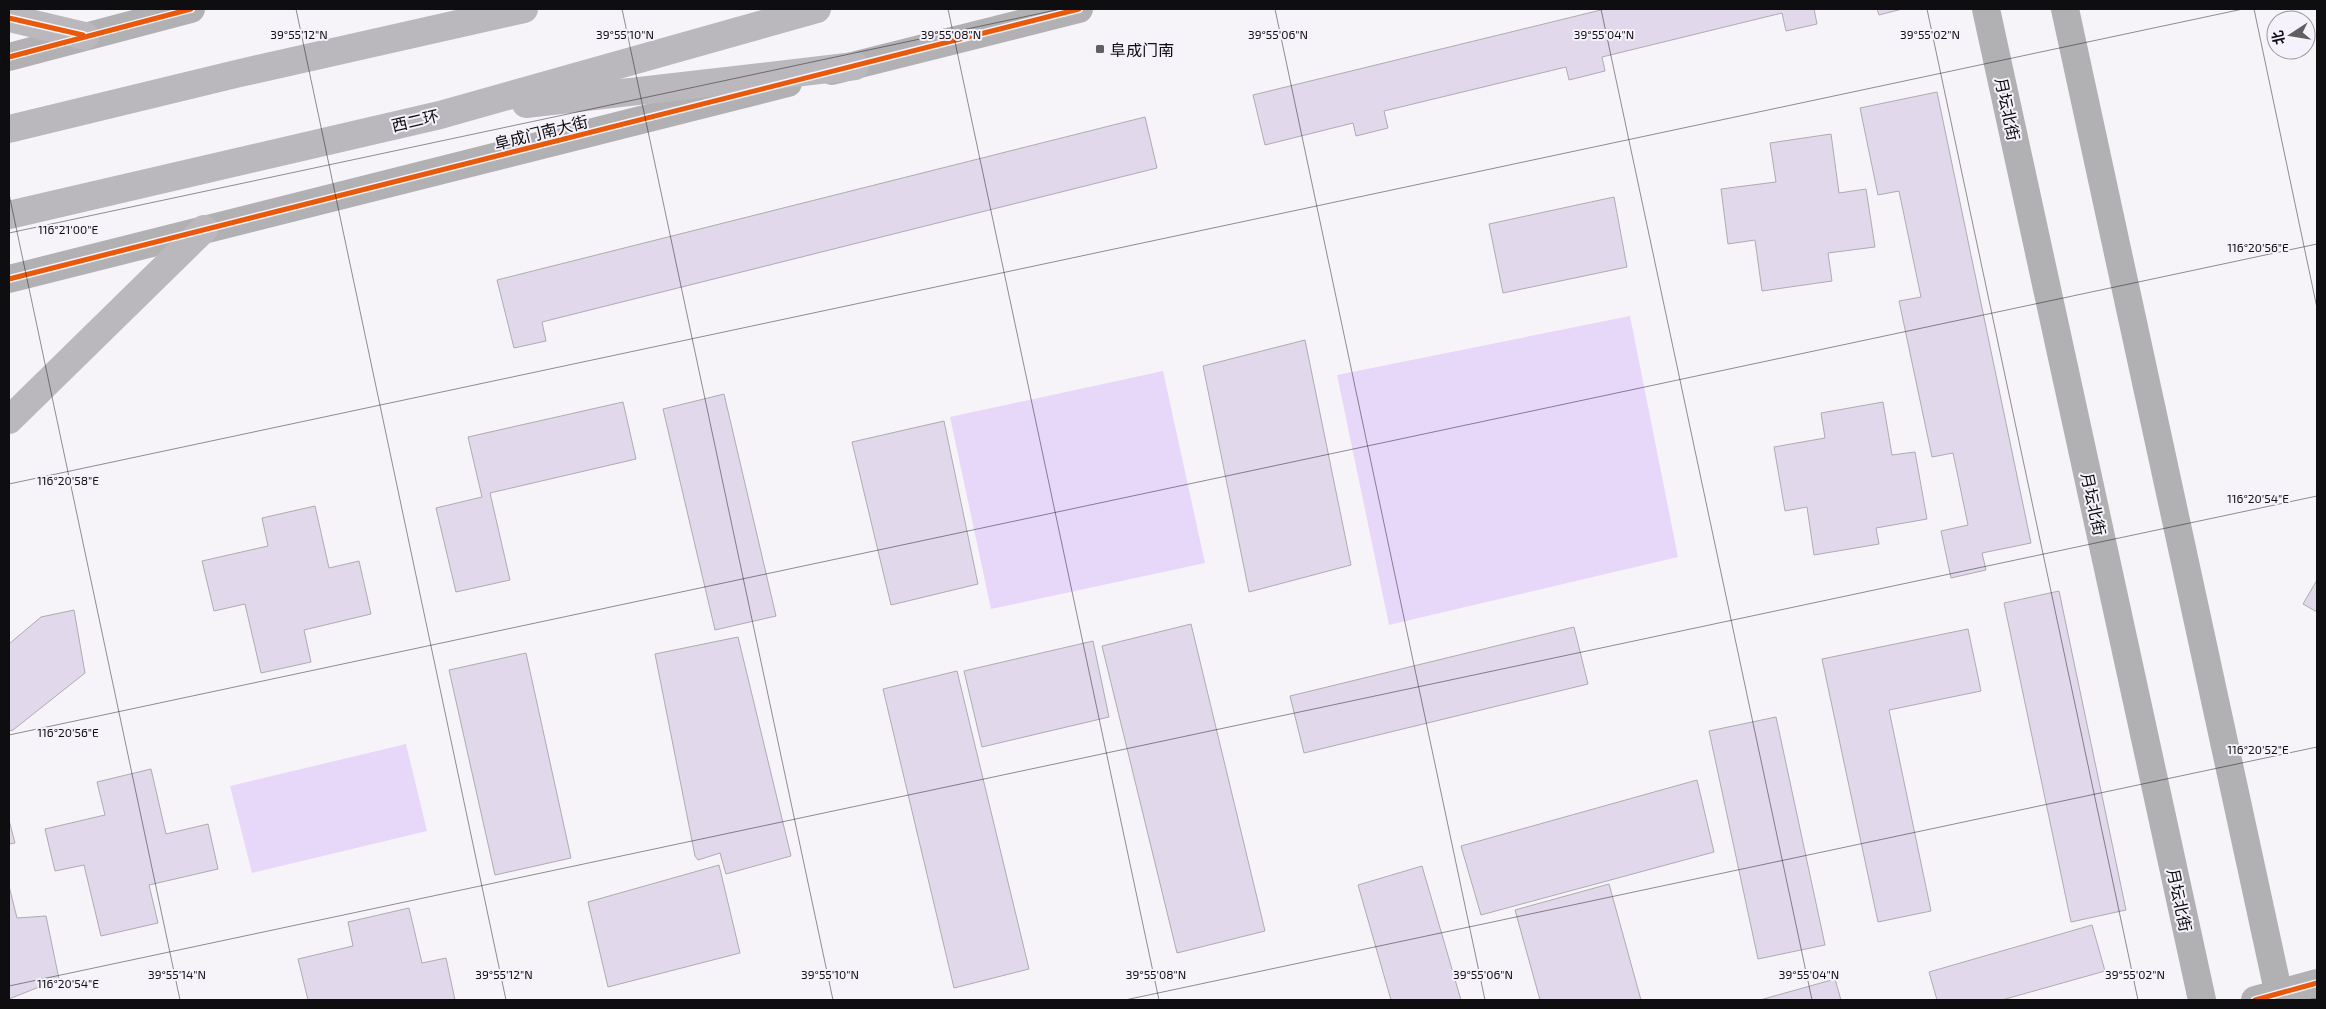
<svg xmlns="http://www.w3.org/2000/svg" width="2326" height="1009" font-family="'Exo 2','Noto Sans SC',sans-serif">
  <rect width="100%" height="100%" fill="#f6f4f9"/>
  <!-- green -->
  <path fill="#e7d8fa" d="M1630,316L1678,557L1389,625L1337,375Z
    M1163,371L1205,563L991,609L950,417Z
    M406,744L427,831L252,873L230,786Z"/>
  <!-- building -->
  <path fill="#e1d8eb" stroke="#adacaf" d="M1605,9H1814L1817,24L1786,31L1782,13L1602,57L1605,71L1569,80L1566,67L1384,111L1388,128L1356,136L1353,123L1265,145L1253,95Z
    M1877,9H1902L1879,15Z
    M1937,92L2031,543L1982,553L1986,570L1951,578L1941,531L1968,525L1953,453L1932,457L1899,301L1921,297L1899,191L1878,195L1860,108Z
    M1145,117L1157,168L542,322L546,341L514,348L497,280Z
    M1831,134L1839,193L1866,189L1875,247L1828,253L1832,281L1762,291L1755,240L1728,244L1721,189L1776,182L1770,143Z
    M1614,197L1627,267L1503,293L1489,224Z
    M1305,340L1351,565L1249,592L1203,366Z
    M724,394L776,616L715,630L663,409Z
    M623,402L636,459L490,493L510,580L456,592L436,508L482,497L468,437Z
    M1883,402L1892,455L1915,452L1927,519L1876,528L1879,544L1814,555L1807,507L1785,511L1774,447L1825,438L1821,413Z
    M944,421L978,584L891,605L852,442Z
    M315,506L329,568L359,561L371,614L304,630L311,662L261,673L245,604L214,611L202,561L268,546L262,518Z
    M2317,580V612L2303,604Z
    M2059,591L2126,910L2071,922L2004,603Z
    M74,610L85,673L13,730L9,731V644L41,617Z
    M1191,624L1265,931L1177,953L1102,646Z
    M1574,627L1588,684L1304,753L1290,696Z
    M1968,629L1981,691L1889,710L1931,911L1878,922L1822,659Z
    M738,637L791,856L726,874L720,853L698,860L695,856L655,654Z
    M1093,641L1109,717L982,747L964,671Z
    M526,653L571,858L495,875L449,670Z
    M957,671L1029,969L954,988L883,689Z
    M1776,717L1825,945L1758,959L1709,731Z
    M151,769L166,834L208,824L218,869L149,885L158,923L101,936L84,865L55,871L45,829L105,815L97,782Z
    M1697,780L1714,852L1481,915L1461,846Z
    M9,820L15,843L9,844Z
    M719,865L740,953L608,987L588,902Z
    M1422,866L1461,1000H1391L1358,885Z
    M1609,884L1641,1000H1540L1515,910Z
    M9,886L17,918L46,916L59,979L9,999Z
    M409,908L422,963L446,958L455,1000H308L298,959L353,946L348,922Z
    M2092,925L2105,971L2002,1000H1937L1929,972Z
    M1835,979L1841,1000H1760Z"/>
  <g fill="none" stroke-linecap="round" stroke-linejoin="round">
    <!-- secondary -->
    <path stroke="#b1b1b3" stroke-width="28" d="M1986,9L2202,1000
      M2065,9L2280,1000
      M9,57L191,9
      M832,71L1079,9
      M9,279L788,83
      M2255,1000L2317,983"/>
    <!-- highway -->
    <path stroke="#bab8bd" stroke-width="28" d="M9,18L85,36
      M526,104L855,66
      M9,129L240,73L524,9
      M9,215L440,115L817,9
      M9,420L204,229"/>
    <!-- cycleway casing -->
    <g stroke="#f5f2fb" stroke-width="8">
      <path id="cycleway" d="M9,18L83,35
        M9,57L191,9
        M9,279L1079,9
        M2255,1000L2317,983"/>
    </g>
    <!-- cycleway -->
    <use href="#cycleway" stroke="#e8590c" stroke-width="5"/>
  </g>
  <!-- ticks -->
  <path fill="none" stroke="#0e0d0f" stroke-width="1" stroke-opacity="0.45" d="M296,9L506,1000M622,9L833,1000M948,9L1159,1000M1275,9L1485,1000M1601,9L1812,1000M1927,9L2138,1000M2254,9L2317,308M9,194L180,1000M9,233L1061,9M9,484L2243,9M9,735L2317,244M9,986L2317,496M1125,1000L2317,747M2307,1000L2317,998"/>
  <!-- markers -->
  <rect fill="#5f5e61" stroke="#f5f2fb" stroke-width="2" x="1095" y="44" width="10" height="10" rx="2.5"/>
  <g text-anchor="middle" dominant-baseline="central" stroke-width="4" stroke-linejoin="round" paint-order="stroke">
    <!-- poi labels -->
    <g font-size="16" fill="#0e0d0f" stroke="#f5f2fb" text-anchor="start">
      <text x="1110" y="49">阜成门南</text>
    </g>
    <!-- street labels -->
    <g font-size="16" fill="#0e0d0f" stroke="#f5f2fb">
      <text transform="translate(2008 109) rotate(78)">月坛北街</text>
      <text transform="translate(415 120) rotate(-13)">西二环</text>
      <text transform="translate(541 132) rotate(-14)">阜成门南大街</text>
      <text transform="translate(2094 504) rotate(78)">月坛北街</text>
      <text transform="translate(2180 900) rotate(78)">月坛北街</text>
    </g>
  </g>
  <g font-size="12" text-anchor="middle" fill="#0e0d0f" stroke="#f5f2fb" stroke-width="4" stroke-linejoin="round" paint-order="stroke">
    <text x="299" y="39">39°55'12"N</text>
    <text x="625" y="39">39°55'10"N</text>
    <text x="951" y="39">39°55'08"N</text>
    <text x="1278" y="39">39°55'06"N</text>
    <text x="1604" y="39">39°55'04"N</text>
    <text x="1930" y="39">39°55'02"N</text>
    <text x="68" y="234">116°21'00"E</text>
    <text x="2258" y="252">116°20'56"E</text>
    <text x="68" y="485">116°20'58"E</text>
    <text x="2258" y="503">116°20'54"E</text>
    <text x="68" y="737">116°20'56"E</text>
    <text x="2258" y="754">116°20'52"E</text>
    <text x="177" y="979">39°55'14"N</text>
    <text x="504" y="979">39°55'12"N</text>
    <text x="830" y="979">39°55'10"N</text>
    <text x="1156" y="979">39°55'08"N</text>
    <text x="1483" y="979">39°55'06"N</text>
    <text x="1809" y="979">39°55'04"N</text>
    <text x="2135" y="979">39°55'02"N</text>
    <text x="68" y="988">116°20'54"E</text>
  </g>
  <!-- border -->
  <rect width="2326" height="1009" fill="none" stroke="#0e0d0f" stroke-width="20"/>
  <!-- north arrow -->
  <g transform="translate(2291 35) rotate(258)"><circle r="24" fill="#f5f2fb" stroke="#99969d"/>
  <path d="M0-4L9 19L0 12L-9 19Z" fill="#5f5e61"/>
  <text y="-8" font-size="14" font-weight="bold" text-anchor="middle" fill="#0e0d0f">北</text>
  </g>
</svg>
